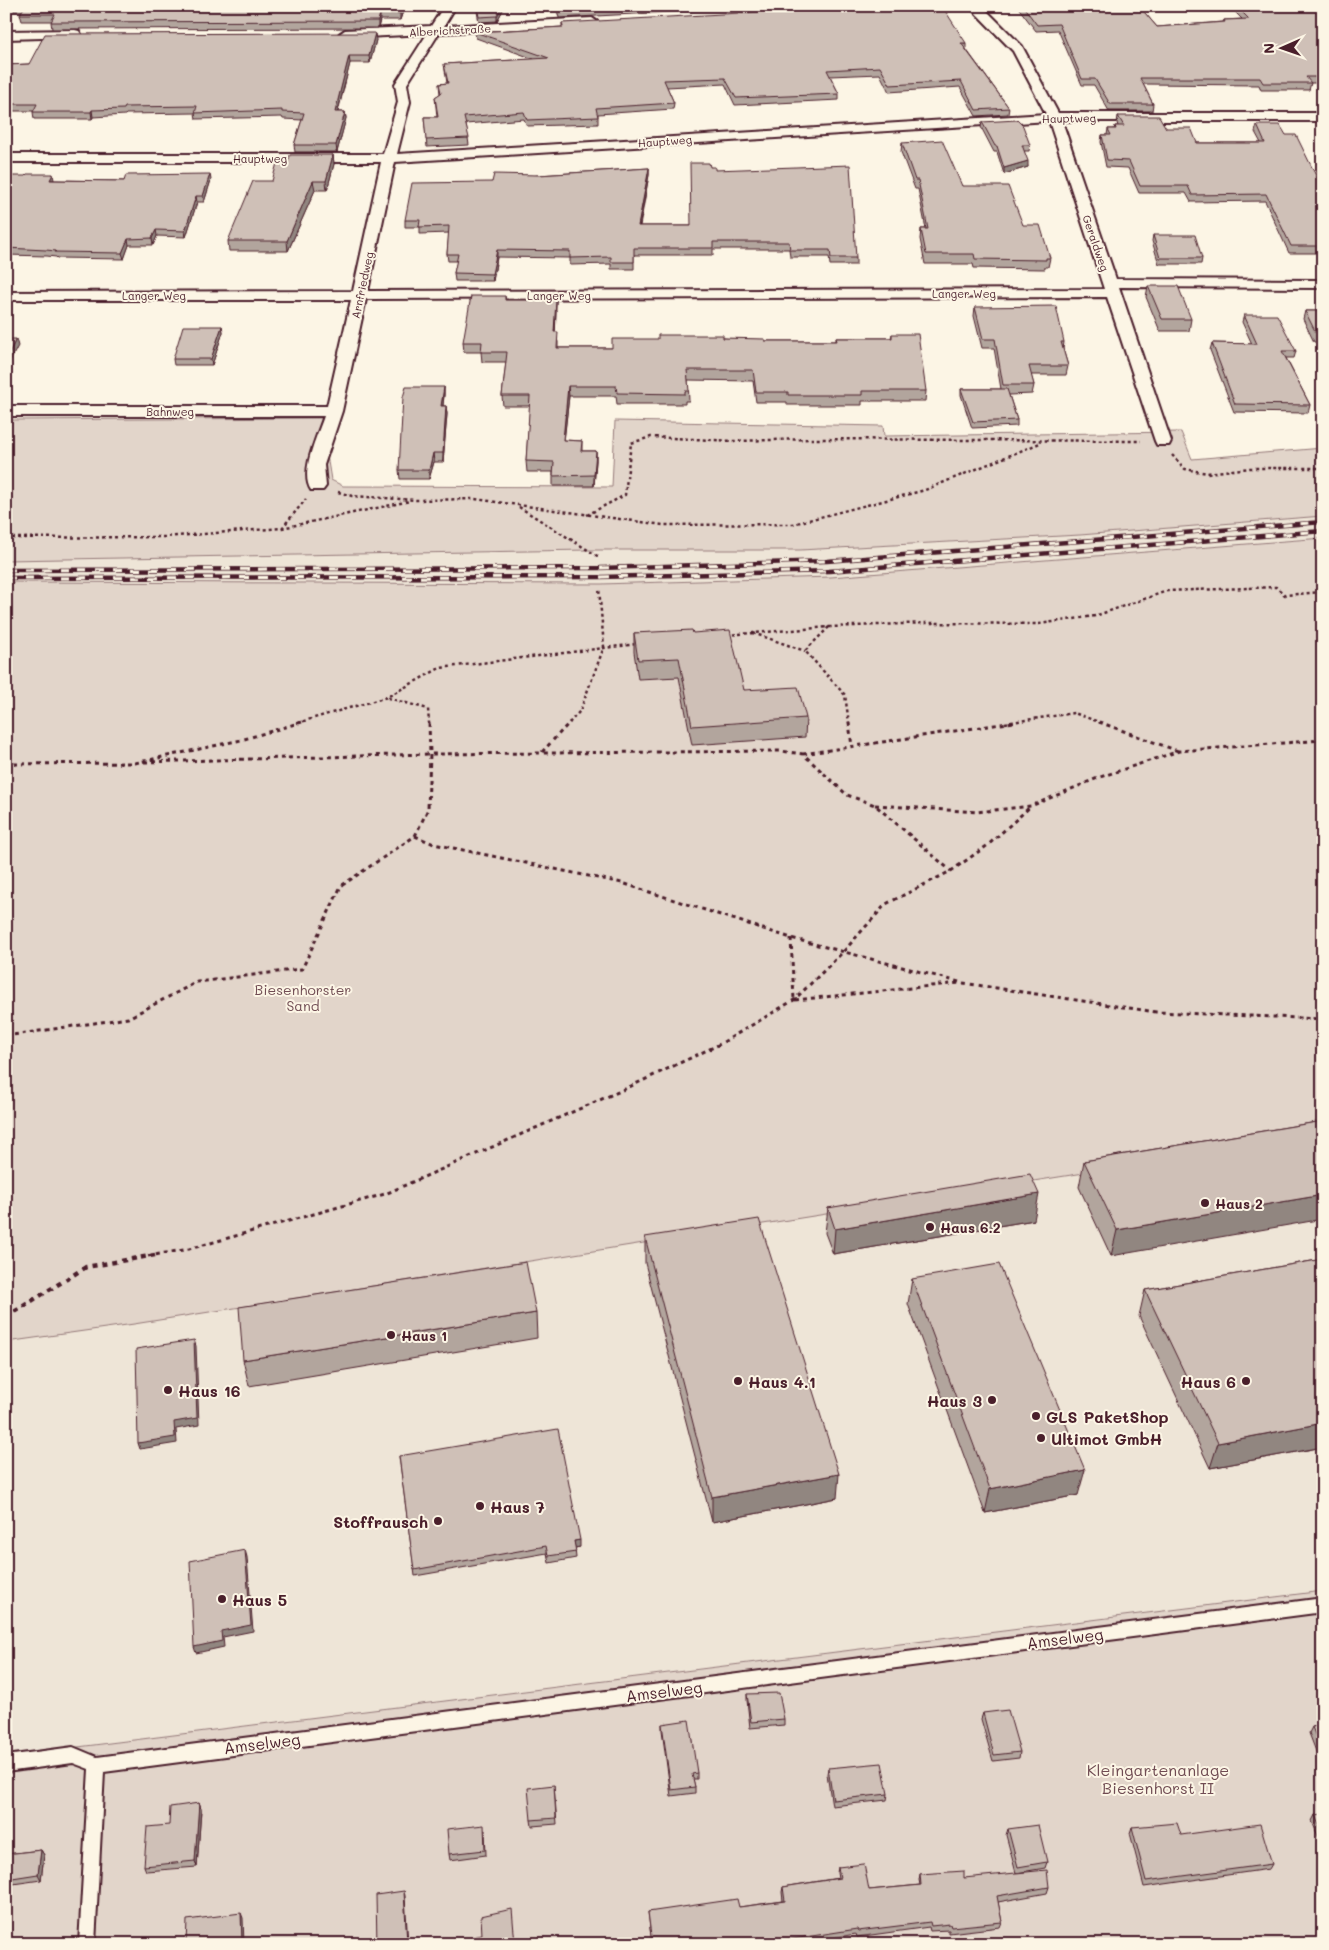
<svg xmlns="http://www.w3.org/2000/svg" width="1329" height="1950" font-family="Mali,sans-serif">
  <rect width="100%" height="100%" fill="#fcf5e5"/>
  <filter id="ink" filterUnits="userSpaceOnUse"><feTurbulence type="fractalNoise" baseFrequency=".02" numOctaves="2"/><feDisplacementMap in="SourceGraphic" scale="10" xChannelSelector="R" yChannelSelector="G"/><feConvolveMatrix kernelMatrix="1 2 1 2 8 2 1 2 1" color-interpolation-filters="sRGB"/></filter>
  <g filter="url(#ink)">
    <!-- built -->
    <path fill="#eee5d7" d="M1323,516V538L831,577L601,584L6,582V559L587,550H800L1080,535Z
      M1323,1135V1591L6,1756V1342Z"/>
    <!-- green -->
    <path fill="#e2d5ca" stroke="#967a7a" d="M321,418L331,480L343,486L612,487L615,421L883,426L884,436L1181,432L1192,459L1323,448V516L1080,535L800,550H587L6,560V420Z
      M1323,538V1135L134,1324L6,1342V582L601,584L831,577Z
      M1323,1591V1944H6V1756Z"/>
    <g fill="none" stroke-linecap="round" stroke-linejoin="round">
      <!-- lane casing -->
      <g stroke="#4a1f2b" stroke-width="4">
        <path id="lane" d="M1323,1598V1612L104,1772L95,1944H79L89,1769L73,1763L6,1772V1756L73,1747L97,1757Z"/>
      </g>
      <!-- street casing -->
      <g stroke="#4a1f2b" stroke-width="4">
        <path id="street" d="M444,6H456L444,26L592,18L598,22L592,26L439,33L407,84L410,102L397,154L1046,114L1013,51L969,6H982L1022,46L1058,113H1323V121H1062L1116,279L1323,280V288L1119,287L1171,441L1169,445H1157L1155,441L1107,297L366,299L342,411L324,465L326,486L323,490H311C299,473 318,434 324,416H6V406H327L351,300H6V292L353,291L381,162H6V154H383L398,102L395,84L427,34L345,38L339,34L345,30L431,26ZM1049,121L1104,289L368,291L395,162Z
          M75,30L79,31L81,34L79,37L6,39V31Z"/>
      </g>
      <!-- path-far2 -->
      <path stroke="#4a1f2b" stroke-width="2.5" stroke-dasharray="3 3" stroke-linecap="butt" d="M1172,455L1185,469L1207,473L1250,468H1323
        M338,492L352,496L416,500L475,499L663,525L793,524L925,490L1040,443
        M519,507L599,557
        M587,515L625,495L631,443L651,437L734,441L810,439L1141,441
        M282,528L306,499
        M6,538L164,537L282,528L410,501
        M829,627L805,651L845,695L849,723
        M753,633L805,651
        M727,635L830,627L926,623L1039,624L1095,616L1167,591L1276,587L1285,595L1323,592
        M388,698L428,709L429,723
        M297,723L387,697L440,668L637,644
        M569,723L580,711L604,647L599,588
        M1005,723L1074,713L1102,723"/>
      <!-- path-far1 -->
      <path stroke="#4a1f2b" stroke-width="3" stroke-dasharray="4 4" stroke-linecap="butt" d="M849,722L852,747
        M1099,722L1178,751
        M542,752L570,722
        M803,754L1014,722
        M144,762L430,754L781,751L803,754L847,795L875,805L951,871
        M135,763L241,740L302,722
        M6,764L136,763
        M875,805L977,812L1031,806L1100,777L1179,751L1323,740
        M415,836L434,844L622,883L791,938L963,983L1156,1012L1323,1019
        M791,938L794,1000
        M795,1000L960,983
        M6,1036L128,1018L197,982L302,969L341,886L415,836L428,809L430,754L429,722
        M148,1256L189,1249L385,1194L627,1088L720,1044L794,1000L843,952L886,904L951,871L988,845L1031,806"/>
      <!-- path -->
      <path stroke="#4a1f2b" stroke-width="4.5" stroke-dasharray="5 5" stroke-linecap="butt" d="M6,1317L86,1267L155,1255"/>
      <!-- lane -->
      <use href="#lane" fill="#fcf5e5" fill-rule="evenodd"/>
      <!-- street -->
      <use href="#street" fill="#fcf5e5" fill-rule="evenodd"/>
      <!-- rail casing -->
      <g stroke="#4a1f2b" stroke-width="4.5">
        <path id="rail" d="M6,570L600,568L827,561L1323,522
          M6,578L601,577L829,571L1323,531"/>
      </g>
      <!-- rail -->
      <use href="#rail" stroke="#fcf5e5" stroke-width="3" stroke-dasharray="9" stroke-linecap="butt"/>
    </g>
    <!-- wall -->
    <path fill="#b2a59d" stroke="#4a1f2b" d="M6,6H407L402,14L400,20H380L378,28L52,29L51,22L52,21H22L20,14L22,11H6Z
      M476,6H505L497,21L479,22Z
      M556,6H783L559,18Z
      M1017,6H1139L1157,27L1223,22L1224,20L1242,19L1229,6H1323V83H1311L1309,90H1261L1259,85L1143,84L1153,104L1152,111H1109L1094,85H1082L1058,30L1036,31Z
      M562,23L966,43V49L1009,108L1008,114L976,116L960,87L889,92L880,74L830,76L839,94V100L735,105L725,84L667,87L674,103L673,109L598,114V124L527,126L524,119L466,124L469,145L427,147L424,117H437L435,97L440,94L439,84L447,83L444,64L534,59L476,38L475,32L562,27Z
      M376,40L370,63H350L338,112H345L346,118L337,152H295L294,145L302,120L283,119L282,117L196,119L195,113L126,114L125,115L93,117L92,119H34L33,112V111H6V65L29,64Z
      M1118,116L1166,128L1197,143H1261L1255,132L1257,125L1286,135L1323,190V253H1289L1265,201L1191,202L1186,193H1139L1128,168L1106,167L1101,142L1102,135H1107L1108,129H1114L1115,126H1118L1117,123Z
      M982,122L1030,145L1029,151H1024L1028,167L1004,174L997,152H994L981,127Z
      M902,143L962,186L1023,225L1050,258L1048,267H1045V269L974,268L973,264H925L920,239L921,229H926L918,189H915L901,152Z
      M333,155L334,164L327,190H315L288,251H229L228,241L288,163Z
      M710,167L715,170L856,258V265H830L829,257H790L789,249H713V255H634V269H611V264L570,265V258L497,257L493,281H455L454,273L457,261H448L447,254L449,233L420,234V227H405V220L492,182L538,175L649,168V175L640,226H691Z
      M6,176L54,180L124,181L211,180L204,202H197L186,237L157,236L153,245H129L124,259L57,258L56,257L47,256L6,255Z
      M1153,235L1202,258L1201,264H1159L1152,241Z
      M1148,286L1191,319L1189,331H1160L1146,297Z
      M505,296L506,300L556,310L555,332L558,342V348H612L723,338L765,341H836V338H891L892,334L926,391L925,401H862V405H787V402H756L753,381L688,380L689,401H685V404H617L616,396H569L564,440L582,441V451H596V461L594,486H553V472H527L526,461L530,406H503L502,396L506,362H482L481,352H464L463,342Z
      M975,307L1064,342L1063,349L1068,366L1066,375H1031L1034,385L1032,394L1009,395L1017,420V426L972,428L961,395V389H1001L994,348H982L974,316Z
      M1305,311H1323V342H1314L1303,319Z
      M1244,315L1296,351L1294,358H1286L1310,405L1308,413L1234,412L1210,350L1212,343L1252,344L1242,322Z
      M222,326L223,332L212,365H174L173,359Z
      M444,387V395L443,406H446L447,414L443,462H434L429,479H400L399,470Z
      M634,633H693L744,690L806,718L805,737L692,745L679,677L638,679L634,652Z
      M1323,1121L1111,1256L1079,1187L1084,1161Z
      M828,1208L1034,1220L833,1254L825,1233Z
      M645,1237L837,1498L712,1522L645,1263Z
      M1323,1259V1447L1210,1468L1139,1316L1145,1290Z
      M912,1279L1078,1495L985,1513L908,1304Z
      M536,1313L537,1338L249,1386L243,1360Z
      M399,1456L580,1547L575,1548L576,1558L549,1563L547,1553L415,1576Z
      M747,1694L784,1719V1725L750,1728L747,1700Z
      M983,1713L1020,1752L1019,1758L993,1761L981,1719Z
      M662,1724L697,1773V1779H693L695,1787V1793L671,1796L662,1730Z
      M1323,1725V1767H1322L1309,1733L1312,1727Z
      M828,1768L888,1794L887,1800L832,1806L827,1774Z
      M554,1785L557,1824L532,1826L531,1820Z
      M199,1803L201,1809L197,1867L146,1871L144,1866L169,1825Z
      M1323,1814V1849L1312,1821L1315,1815Z
      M1132,1827L1272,1864L1269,1869L1144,1887L1130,1833Z
      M1008,1829L1047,1862L1045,1868L1016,1873L1006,1835Z
      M485,1830L486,1855L450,1860L449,1854Z
      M41,1850L44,1855L41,1880L6,1885V1854Z
      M838,1867L869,1890L920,1885L919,1880L920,1874L964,1878L1049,1887L1047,1893L998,1902L1002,1922L1000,1927L949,1933V1930L930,1931L929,1927L857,1937L856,1934L796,1944H652L648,1912L739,1907L783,1901L782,1892L783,1887L838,1878L837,1873Z"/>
    <!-- shaded-wall -->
    <path fill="#918680" stroke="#4a1f2b" d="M402,6H407L402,14L400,20V13Z
      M502,6H505L497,21V16Z
      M380,14V20L378,28V21Z
      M375,33L376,40L370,63L369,56Z
      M349,56L350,63L336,118L335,112Z
      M92,110L93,117L92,119L91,112Z
      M345,112L346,118L337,152L336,145Z
      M333,155L334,164L327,190L326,181Z
      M1028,161V167L1004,174V168Z
      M649,168V175L638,233V226Z
      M53,174L54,180H50Z
      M210,174L211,180L204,202L203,196Z
      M313,181L315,190L288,251L287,241Z
      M196,196L197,202L186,237L185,231Z
      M156,230L157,236L153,245L152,238Z
      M128,239L129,245L124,259L122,253Z
      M497,250V257L493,281L492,274Z
      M556,300V310L555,342L554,332Z
      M222,326L223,332L212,365L211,359Z
      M16,339L18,346L6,369V359Z
      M568,386L569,396L563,451V440Z
      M444,387V395L442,414L441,406Z
      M446,406L447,414L443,462V453Z
      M596,451V461L594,486V475Z
      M433,453L434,462L429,479V470Z
      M1039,1194L1034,1220L833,1254L835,1229Z
      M1323,1195V1219L1111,1256L1117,1230Z
      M194,1340L196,1346L199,1425L176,1429L177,1443L140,1449L138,1443L174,1422Z
      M1323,1423V1447L1210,1468L1218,1443Z
      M1085,1470L1078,1495L985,1513L990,1489Z
      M839,1474L837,1498L712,1522V1497Z
      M580,1540V1547L575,1548L574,1541Z
      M245,1550L247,1557L253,1631L223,1637L224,1647L196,1653L194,1647L221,1631Z
      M199,1803L201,1809L197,1867L195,1861Z
      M41,1850L44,1855L41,1880L38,1874Z
      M404,1891L405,1896L408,1944H407Z
      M241,1913L243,1918L244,1944H242Z"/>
    <!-- building -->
    <path fill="#cfc0b7" stroke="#4a1f2b" d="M25,6H402L400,13L380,14L378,21L51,22L55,14H20Z
      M477,6H502L497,16L479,17Z
      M557,6H663L559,12Z
      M864,6H942L966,43H961L1009,108L976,110L961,81L890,85L880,67L827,70L839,94L736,98L725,78L664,80L674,103L596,108L598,117L527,120L524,112L464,117L469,138L426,140L424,117H438L435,97L441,93L439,84L448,83L444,64L549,58L475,32L563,27L562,23Z
      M1023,6H1139L1157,27L1225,22L1224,20L1249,19L1236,6H1323V77H1306L1311,83H1263L1260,78H1140L1153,104H1110L1095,79H1082L1059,24L1037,25Z
      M375,33L369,56H349L335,112H345L336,145H294L304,113L282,112V110L195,113L197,106L125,107L124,109L92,110L91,112H33L37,104H6V65L29,64L45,34Z
      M1118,116H1159L1166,128H1191L1197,143H1265L1257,125H1280L1286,135H1296L1323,190V246H1291L1266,194L1192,195L1188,186H1140L1129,161L1107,160L1102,135H1111L1108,129H1116L1115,126H1124Z
      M1017,120L1023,126L1030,145H1022L1028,161L1004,168L997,146H995L982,122Z
      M942,140L962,186H1008L1023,225H1040L1050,258H1046V260L975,259L974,254H926L921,229H928L918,180H915L902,143Z
      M290,155H333L326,181H313L287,241H228L253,181H272L277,163H288Z
      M690,163H709L710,167H715V170L850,165L856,258H831L830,250H790L789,242H713V248H634V262H611V257L570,258V251L497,250L492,274L454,273L458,254H447L449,226L419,227L420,220H405L412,183L492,182L494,174L538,175L649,168L638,226H691Z
      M27,174H53L50,180L124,181L126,175L210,174L203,196H196L185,231L156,230L152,238L128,239L122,253L55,252L56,251L46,250L6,248V176H25Z
      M1153,235H1195L1202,258H1160Z
      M1148,286H1178L1191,319H1162Z
      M471,296H505V300H556L554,332H558L557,348H612V339H658V335H723V338L765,339V341H837L836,338H892V334H918L926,391H862V395H788V392H756L753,370H687L689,391H685V394L617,393L616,386H568L563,440L582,441L581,451H596L594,475L553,476L554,462L526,461L530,396H502L507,352H481L482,342H463Z
      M1056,306L1064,342H1061L1068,366H1029L1034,385H1003L995,339H983L975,307Z
      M1305,311H1323V333H1316Z
      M1244,315H1277L1296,351H1282L1310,405L1235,404L1212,343L1257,344Z
      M183,326H222L211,359H173Z
      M6,339H16L6,359Z
      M406,387H444L441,406H446L443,453H433L429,470H399L403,397Z
      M961,389H1007L1017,420L973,422Z
      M692,630L693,633L730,630L744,690L798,687L806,718L692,726L679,658L638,660L634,633Z
      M1323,1121V1195L1117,1230L1084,1161Z
      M1030,1174L1039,1194L835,1229L828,1208Z
      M759,1219L839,1474L712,1497L645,1237Z
      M1323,1259V1423L1218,1443L1145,1290Z
      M526,1262L536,1313L243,1360L239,1307Z
      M999,1264L1085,1470L990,1489L912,1279Z
      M194,1340L197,1418L174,1422L175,1437L138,1443L136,1349Z
      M558,1429L580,1540L574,1541L576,1552L548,1556L546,1546L414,1570L399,1456Z
      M245,1550L251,1625L221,1631L222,1641L194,1647L190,1561Z
      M779,1693L784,1719L751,1722L747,1694Z
      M1008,1710L1020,1752L994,1755L983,1713Z
      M689,1720L697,1773L692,1774L695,1787L671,1790L662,1724Z
      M1323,1725V1754L1312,1727Z
      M882,1763L888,1794L833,1800L828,1768Z
      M554,1785L556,1818L531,1820L528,1788Z
      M199,1803L195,1861L144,1866L147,1827L169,1825L170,1807Z
      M1323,1814V1836L1315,1815Z
      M1177,1823L1181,1835L1260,1824L1272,1864L1146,1881L1132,1827Z
      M484,1825L485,1850L449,1854L447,1829Z
      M1038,1825L1047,1862L1018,1867L1008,1829Z
      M41,1850L38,1874L6,1879V1854Z
      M864,1864L869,1890L921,1885L920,1874L964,1871V1878L1047,1870L1049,1887L997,1896L1002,1922L951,1927L950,1924L931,1926L930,1922L858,1931L857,1929L767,1943V1944H652L648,1912L737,1899L739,1907L785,1901L783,1887L840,1878L838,1867Z
      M404,1891L407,1944H377L376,1895Z
      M512,1909L515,1944H472V1937L482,1935L481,1916Z
      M241,1913L242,1944H186L187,1920Z"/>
  </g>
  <!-- markers -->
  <g fill="#4a1f2b" stroke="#fcf5e5" stroke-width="2">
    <circle cx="1205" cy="1203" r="5"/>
    <circle cx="930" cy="1227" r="5"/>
    <circle cx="391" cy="1335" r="5"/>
    <circle cx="738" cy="1381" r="5"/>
    <circle cx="1246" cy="1381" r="5"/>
    <circle cx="168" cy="1390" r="5"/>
    <circle cx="992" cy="1400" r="5"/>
    <circle cx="1036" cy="1416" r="5"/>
    <circle cx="1041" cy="1438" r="5"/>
    <circle cx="480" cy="1506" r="5"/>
    <circle cx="438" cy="1521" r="5"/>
    <circle cx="222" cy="1599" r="5"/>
  </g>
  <g text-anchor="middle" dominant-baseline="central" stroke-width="4" stroke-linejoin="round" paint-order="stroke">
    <!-- far-street labels -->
    <g font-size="11" fill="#4a1f2b" stroke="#fcf5e5">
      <text transform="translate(450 30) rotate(-3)">Alberichstraße</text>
      <text transform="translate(1069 118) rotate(-1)">Hauptweg</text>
      <text transform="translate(665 141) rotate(-4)">Hauptweg</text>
      <text x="260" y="158">Hauptweg</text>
      <text transform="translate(1096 243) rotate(71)">Geraldweg</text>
      <text transform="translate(362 285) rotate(-78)">Arnfriedweg</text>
      <text x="964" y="293">Langer Weg</text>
      <text x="154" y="295">Langer Weg</text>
      <text x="559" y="295">Langer Weg</text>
      <text x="170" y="411">Bahnweg</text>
    </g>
    <!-- park labels -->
    <g font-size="14" fill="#704c53" stroke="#fcf5e5">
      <text x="303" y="989">Biesenhorster<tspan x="303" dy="16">Sand</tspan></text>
    </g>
    <!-- poi labels -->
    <g font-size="14" font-weight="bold" fill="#4a1f2b" stroke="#fcf5e5" text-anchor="start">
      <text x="1215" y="1203">Haus 2</text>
      <text x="940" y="1227">Haus 6.2</text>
      <text x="401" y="1335">Haus 1</text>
    </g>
    <!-- near-poi labels -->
    <g font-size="16" font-weight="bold" fill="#4a1f2b" stroke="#fcf5e5" text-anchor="start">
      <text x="748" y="1381">Haus 4.1</text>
      <text x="1236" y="1381" text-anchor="end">Haus 6</text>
      <text x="178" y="1390">Haus 16</text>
      <text x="982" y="1400" text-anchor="end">Haus 3</text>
      <text x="1046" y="1416">GLS PaketShop</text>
      <text x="1051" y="1438">Ultimot GmbH</text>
      <text x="490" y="1506">Haus 7</text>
      <text x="428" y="1521" text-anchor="end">Stoffrausch</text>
      <text x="232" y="1599">Haus 5</text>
    </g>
    <!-- near-street labels -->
    <g font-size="16" fill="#4a1f2b" stroke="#fcf5e5">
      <text transform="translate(1065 1638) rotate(-7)">Amselweg</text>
      <text transform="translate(664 1691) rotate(-7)">Amselweg</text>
      <text transform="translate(262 1743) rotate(-7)">Amselweg</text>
    </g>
    <!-- near-park labels -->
    <g font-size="16" fill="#704c53" stroke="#fcf5e5">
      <text x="1158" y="1769">Kleingartenanlage<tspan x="1158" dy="18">Biesenhorst II</tspan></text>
    </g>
  </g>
  <!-- margin -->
  <rect width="1329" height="1950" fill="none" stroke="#fcf5e5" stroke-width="25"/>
  <rect x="12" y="12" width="1304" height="1925" fill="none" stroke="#4a1f2b" stroke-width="2" filter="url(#ink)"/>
  <!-- north arrow -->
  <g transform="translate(1282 48) rotate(268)" stroke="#fcf5e5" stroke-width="4" paint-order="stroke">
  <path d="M0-4L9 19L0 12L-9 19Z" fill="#4a1f2b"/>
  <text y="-8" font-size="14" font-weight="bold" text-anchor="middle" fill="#4a1f2b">N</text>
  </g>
</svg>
